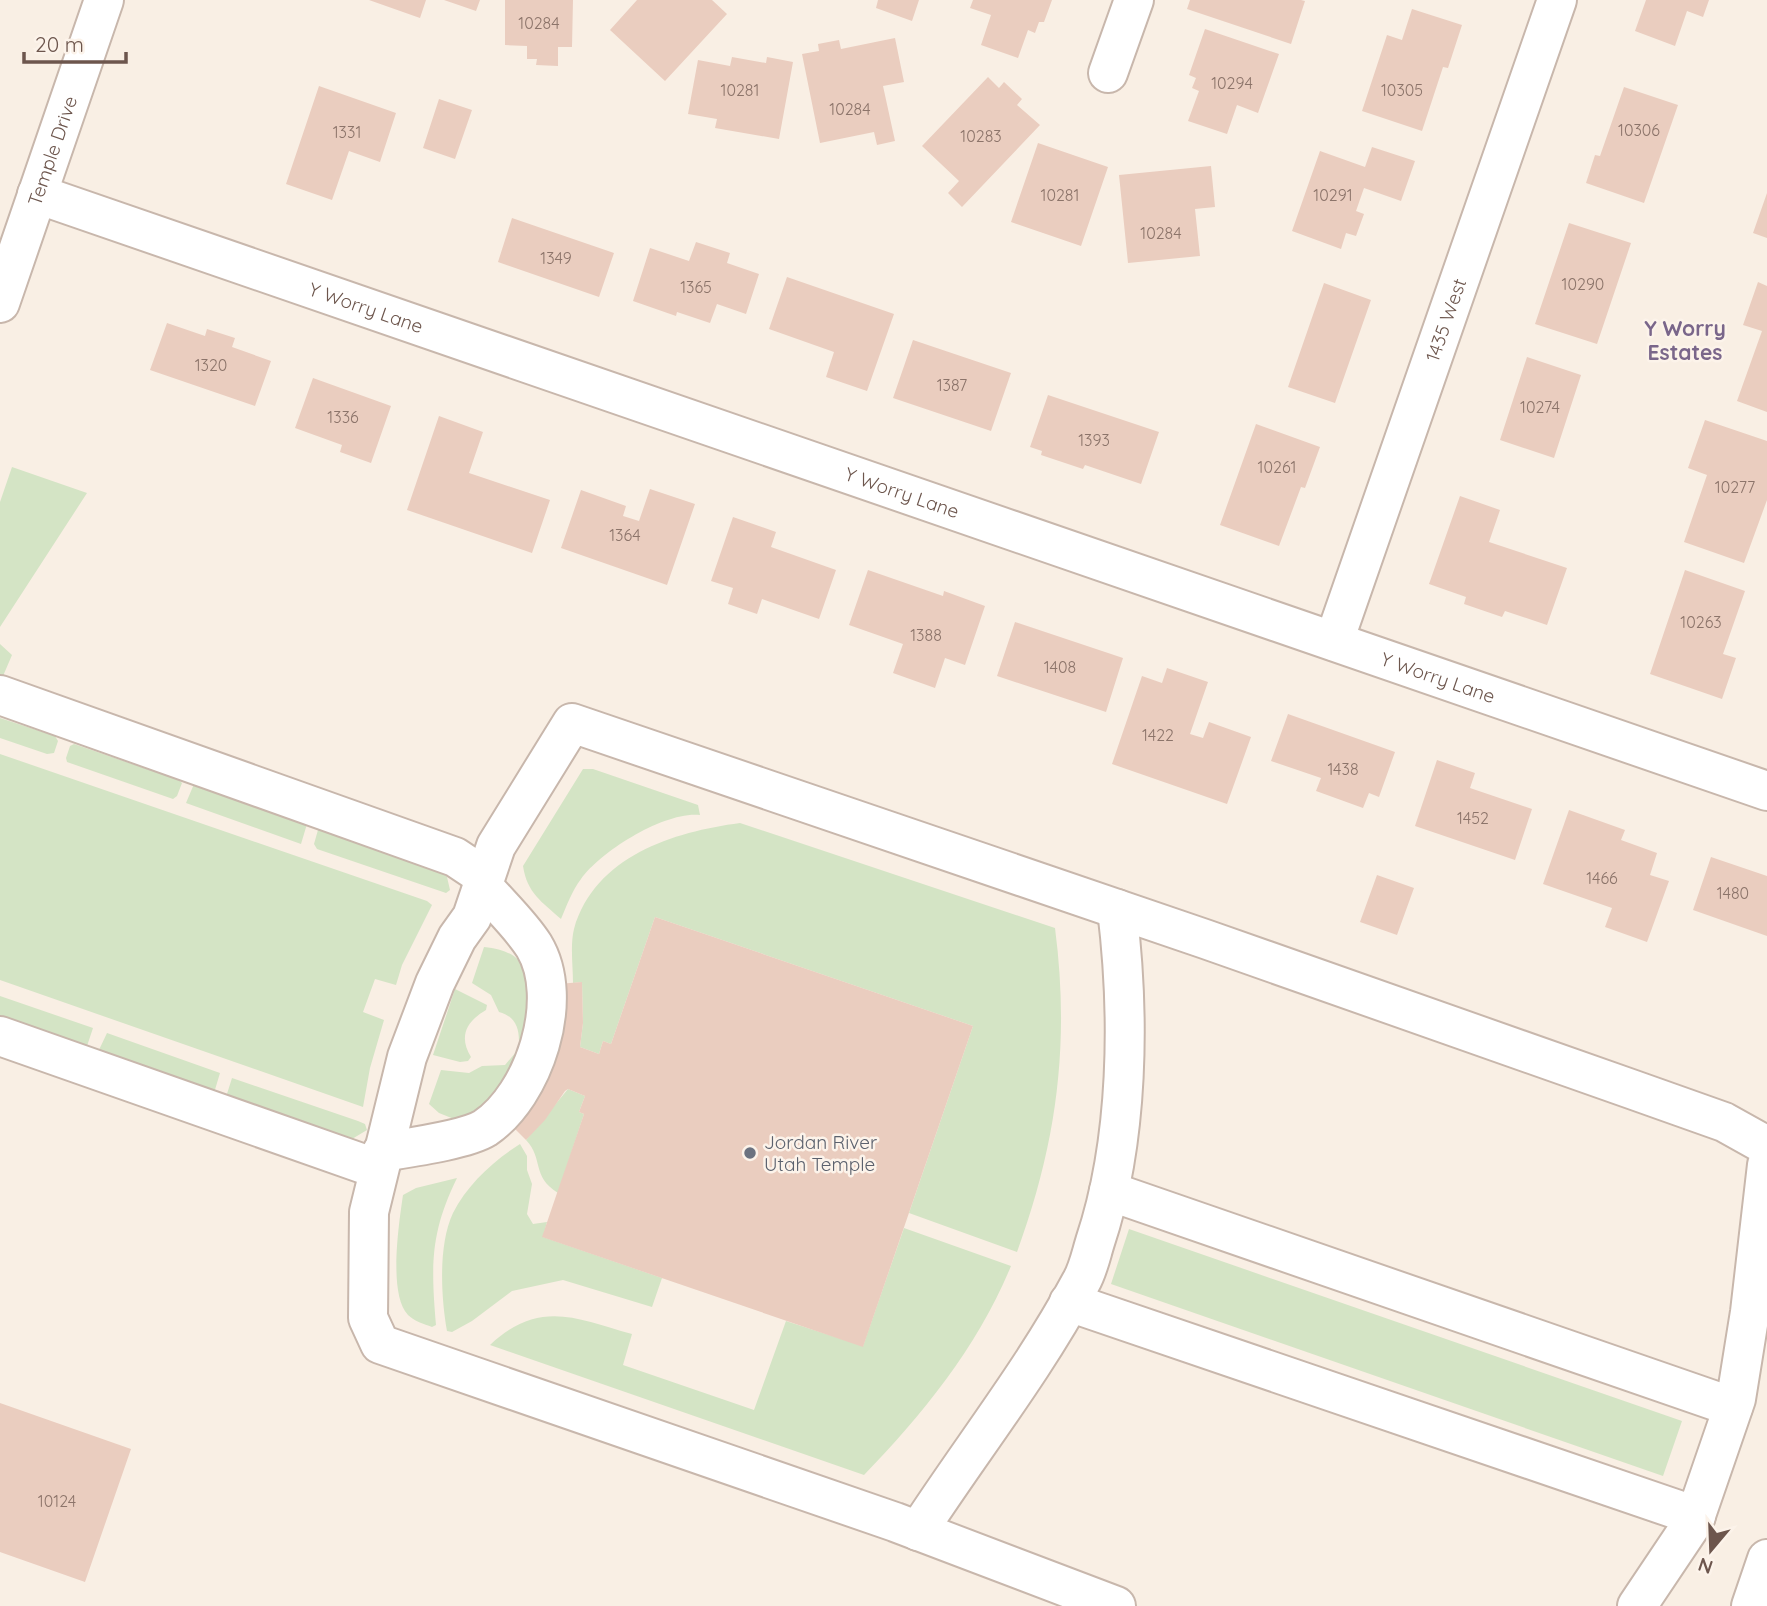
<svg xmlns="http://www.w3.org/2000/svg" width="1767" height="1606" font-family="Quicksand,sans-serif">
  <rect width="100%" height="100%" fill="#f9efe4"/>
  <!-- green -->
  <path fill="#d4e4c5" d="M12,467L87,493L0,627V502Z
    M0,644L12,655L3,676L0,675Z
    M0,718L55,736L58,741L54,753L47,754L0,738Z
    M74,744L179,780L182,783L177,796L173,799L67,762L66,758L70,746Z
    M0,754L427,901L432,905L402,965L396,985L375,979L363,1012L384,1020L370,1068L363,1107L0,980Z
    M583,769H593L698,805L700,815C665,811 601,851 581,879C572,891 567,905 561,919C542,902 527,893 523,866Z
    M194,784L307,824L301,844L186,803Z
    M740,823L1055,928C1070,1043 1057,1143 1017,1252L909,1213L973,1026L655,917L611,1044L603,1041L599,1054L580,1047L583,1023L582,982L573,983C573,966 570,945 574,929C595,856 673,832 740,823Z
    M322,828L439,869L447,877L450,890L446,893L317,849L314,844L318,830Z
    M484,947C545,953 528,998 525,1043L519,1041C519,1026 514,1016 499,1012L491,995L472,983Z
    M455,989L487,1005L486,1010C467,1021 458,1036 471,1057L468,1061L460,1062L433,1055Z
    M0,996L93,1028L87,1046L0,1017Z
    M107,1033L220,1073L214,1093L98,1052Z
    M516,1052L519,1054L518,1059L482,1111L459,1121L439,1113L429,1104L441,1070L469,1073L482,1066L505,1065Z
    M232,1078L358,1121L365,1124L367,1130L352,1139L341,1136L226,1097Z
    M568,1089L585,1096L579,1112L584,1114L558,1193C531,1176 544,1159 526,1140Z
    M520,1144L527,1156V1170L532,1184L527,1214L533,1224L547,1222L543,1237L662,1278L652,1307L563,1280L512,1291L472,1321L452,1332L447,1331C441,1297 438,1245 453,1213C467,1185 493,1161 520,1144Z
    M457,1178C430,1233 431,1266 436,1325L432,1327C424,1324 414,1321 408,1315C388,1294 399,1223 403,1195L416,1188Z
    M904,1228L1011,1266C978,1346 924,1413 864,1475L490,1345C539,1299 576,1318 632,1334L623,1365L754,1410L786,1321L863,1346Z
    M1129,1229L1682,1421L1663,1476L1111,1284Z"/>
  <!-- building -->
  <path fill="#eacdbf" d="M369,0H426L420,18Z
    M444,0H480L476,11Z
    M505,0H573L572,47H558V66L536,65L537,59H527V46L505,45Z
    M637,0H712L727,14L665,81L610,30Z
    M878,0H919L912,21L876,8Z
    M973,0H1052L1044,22H1039L1035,33L1028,30L1018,58L981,45L991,15L970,8Z
    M1190,0H1301L1305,1L1291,44L1187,9Z
    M1646,0H1709L1703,17L1687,11L1675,46L1635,31Z
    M1412,9L1462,25L1448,68L1443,67L1422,131L1362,111L1387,35L1402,40Z
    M1205,29L1279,54L1258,113L1237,105L1227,134L1188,121L1199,91L1192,88L1196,78L1189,75Z
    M895,38L904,82L883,86L895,141L877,145L874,132L820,143L802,54L819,51L818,44L839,40L841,49Z
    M732,57L766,63L767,57L793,62L779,139L715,128L717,119L688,114L698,60L730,66Z
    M988,77L999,88L1004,82L1022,99L1017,105L1040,125L962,207L948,193L959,181L922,146Z
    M319,86L396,113L380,162L349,151L332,200L286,184Z
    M1624,87L1678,105L1644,203L1586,183L1595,155L1600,156Z
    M439,99L472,110L455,159L423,148Z
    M1038,143L1108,167L1081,246L1011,222Z
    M1372,147L1415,161L1401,201L1364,188L1356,211L1364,214L1356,236L1346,233L1341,249L1292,231L1320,151L1365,167Z
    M1211,166L1215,207L1195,209L1200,256L1128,263L1119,175Z
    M1767,193V238L1753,233Z
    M512,218L614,253L599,297L498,262Z
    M1569,223L1631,243L1597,344L1535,324Z
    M696,242L730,253L727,263L759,274L746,314L717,304L710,323L677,312L676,316L633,301L650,248L689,261Z
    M787,277L894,314L867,391L826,377L834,352L769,329Z
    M1758,282L1767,286V412L1737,401L1762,331L1743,325Z
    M1324,283L1371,300L1335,403L1288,387Z
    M167,323L205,336L207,329L235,338L232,347L271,361L255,406L150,370Z
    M913,340L1011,373L991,431L893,398Z
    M1527,357L1581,375L1554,458L1500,440Z
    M313,378L391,406L371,463L340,452L342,445L295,428Z
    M1048,395L1159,432L1141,484L1085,465L1083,469L1041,455L1042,451L1030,447Z
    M439,416L483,432L469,473L550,500L532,553L407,510Z
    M1705,420L1767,441V500L1744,563L1684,542L1707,475L1688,468Z
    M1256,424L1320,447L1305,488L1301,487L1279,546L1220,525Z
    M650,489L695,504L667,585L561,548L581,490L626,506L623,516L639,521Z
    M1460,496L1500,510L1489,542L1567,568L1547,625L1505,611L1502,617L1464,604L1466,597L1429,584Z
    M733,517L776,532L771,547L836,570L819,619L762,599L757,614L728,604L733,588L711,581Z
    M868,570L943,596L944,591L985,606L965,665L945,658L935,688L893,673L903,644L849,625Z
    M1685,570L1745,591L1723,654L1736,658L1722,699L1650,674Z
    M1015,622L1123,658L1106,712L997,676Z
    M1167,668L1208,682L1190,734L1203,738L1209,722L1251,737L1227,804L1112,764L1142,676L1162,683Z
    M1288,714L1395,752L1379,797L1369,793L1363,808L1316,791L1321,778L1271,761Z
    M1437,760L1475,773L1470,788L1532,809L1515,860L1415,826Z
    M1569,810L1625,830L1621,840L1657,853L1650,875L1669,881L1647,942L1605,927L1612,908L1543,884Z
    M1711,857L1767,876V936L1693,910Z
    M1377,875L1414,888L1397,935L1360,922Z
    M655,917L973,1026L863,1347L542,1237L584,1114L579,1112L585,1096L568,1089L565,1091L545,1120L526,1140L510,1124L558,984L582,982L583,1023L580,1047L599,1054L603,1041L611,1044Z
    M0,1403L131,1449L85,1582L0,1552Z"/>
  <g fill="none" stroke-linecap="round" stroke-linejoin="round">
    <!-- minor casing -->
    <g stroke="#c8b7ac" stroke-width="42">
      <g id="minor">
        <path d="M1108,73L1134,0"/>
        <path id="s1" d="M37,194L1767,791"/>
        <path id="s2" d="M0,303L104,0"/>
        <path id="s3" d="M1334,641L1557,0"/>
        <path d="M0,695L455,857L485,877"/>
        <path d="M0,1036L378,1169"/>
        <path d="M382,1152C406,1148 466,1140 485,1128C534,1095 566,999 534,946C520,924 499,905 482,885"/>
        <path d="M1109,1191L1733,1407"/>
        <path d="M1069,1302L1696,1516"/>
        <path d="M918,1531C972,1448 1034,1370 1081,1282C1088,1270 1091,1255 1095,1242C1129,1140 1130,1015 1117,909"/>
        <path d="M1116,1606L895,1522L380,1344L368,1318L369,1212L407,1057L435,983L457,938L472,917L496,846L572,723L1205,939L1631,1089L1724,1122L1767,1146"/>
        <path d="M1637,1606L1694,1521L1736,1399L1750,1312L1767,1165"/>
        <path d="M1751,1606L1767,1559"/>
      </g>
    </g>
    <!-- minor -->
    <use href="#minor" stroke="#fff" stroke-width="38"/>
  </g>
  <!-- markers -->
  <circle fill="#6b7280" stroke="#fcf3ea" stroke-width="2.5" cx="750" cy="1153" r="7"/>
  <g text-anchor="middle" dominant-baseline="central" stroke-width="5" stroke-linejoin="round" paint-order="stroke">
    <!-- number labels -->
    <g font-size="16" fill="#8c746a">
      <text x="539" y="23">10284</text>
      <text x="1232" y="83">10294</text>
      <text x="740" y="90">10281</text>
      <text x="1402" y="90">10305</text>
      <text x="850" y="109">10284</text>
      <text x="1639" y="130">10306</text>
      <text x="347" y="132">1331</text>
      <text x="981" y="136">10283</text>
      <text x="1060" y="195">10281</text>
      <text x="1333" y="195">10291</text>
      <text x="1161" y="233">10284</text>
      <text x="556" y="258">1349</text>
      <text x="1583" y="284">10290</text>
      <text x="696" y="287">1365</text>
      <text x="211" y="365">1320</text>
      <text x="952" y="385">1387</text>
      <text x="1540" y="407">10274</text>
      <text x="343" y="417">1336</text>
      <text x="1094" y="440">1393</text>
      <text x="1277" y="467">10261</text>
      <text x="1735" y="487">10277</text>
      <text x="625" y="535">1364</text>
      <text x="1701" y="622">10263</text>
      <text x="926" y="635">1388</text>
      <text x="1060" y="667">1408</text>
      <text x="1158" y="735">1422</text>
      <text x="1343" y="769">1438</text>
      <text x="1473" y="818">1452</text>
      <text x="1602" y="878">1466</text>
      <text x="1733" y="893">1480</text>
      <text x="57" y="1501">10124</text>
    </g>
    <!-- street labels -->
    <g font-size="19" fill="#6d564d" stroke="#fcf3ea">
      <text stroke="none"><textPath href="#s2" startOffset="161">Temple Drive</textPath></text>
      <text stroke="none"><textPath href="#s1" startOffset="348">Y Worry Lane</textPath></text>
      <text stroke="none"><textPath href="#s3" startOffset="340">1435 West</textPath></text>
      <text stroke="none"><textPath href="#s1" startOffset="915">Y Worry Lane</textPath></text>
      <text stroke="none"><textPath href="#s1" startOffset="1482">Y Worry Lane</textPath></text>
    </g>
    <!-- worship labels -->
    <g font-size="19" fill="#5b616d" stroke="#fcf3ea" text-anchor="start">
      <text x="764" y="1142">Jordan River<tspan x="764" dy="22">Utah Temple</tspan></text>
    </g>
    <!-- neighbourhood labels -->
    <g font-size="21" font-weight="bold" fill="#7a668a" stroke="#fcf3ea">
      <text x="1685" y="328">Y Worry<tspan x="1685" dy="24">Estates</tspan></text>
    </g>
  </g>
  <!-- north arrow -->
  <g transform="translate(1711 1550) rotate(199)" stroke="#fcf3ea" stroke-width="5" paint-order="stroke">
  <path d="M0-5L12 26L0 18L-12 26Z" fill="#6d564d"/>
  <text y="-10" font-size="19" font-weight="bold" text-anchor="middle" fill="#6d564d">N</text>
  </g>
  <!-- scale -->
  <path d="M24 52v10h102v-10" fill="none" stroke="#6d564d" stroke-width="3.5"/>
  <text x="35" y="52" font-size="21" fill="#6d564d" stroke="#fcf3ea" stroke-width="5" paint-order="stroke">20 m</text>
</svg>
